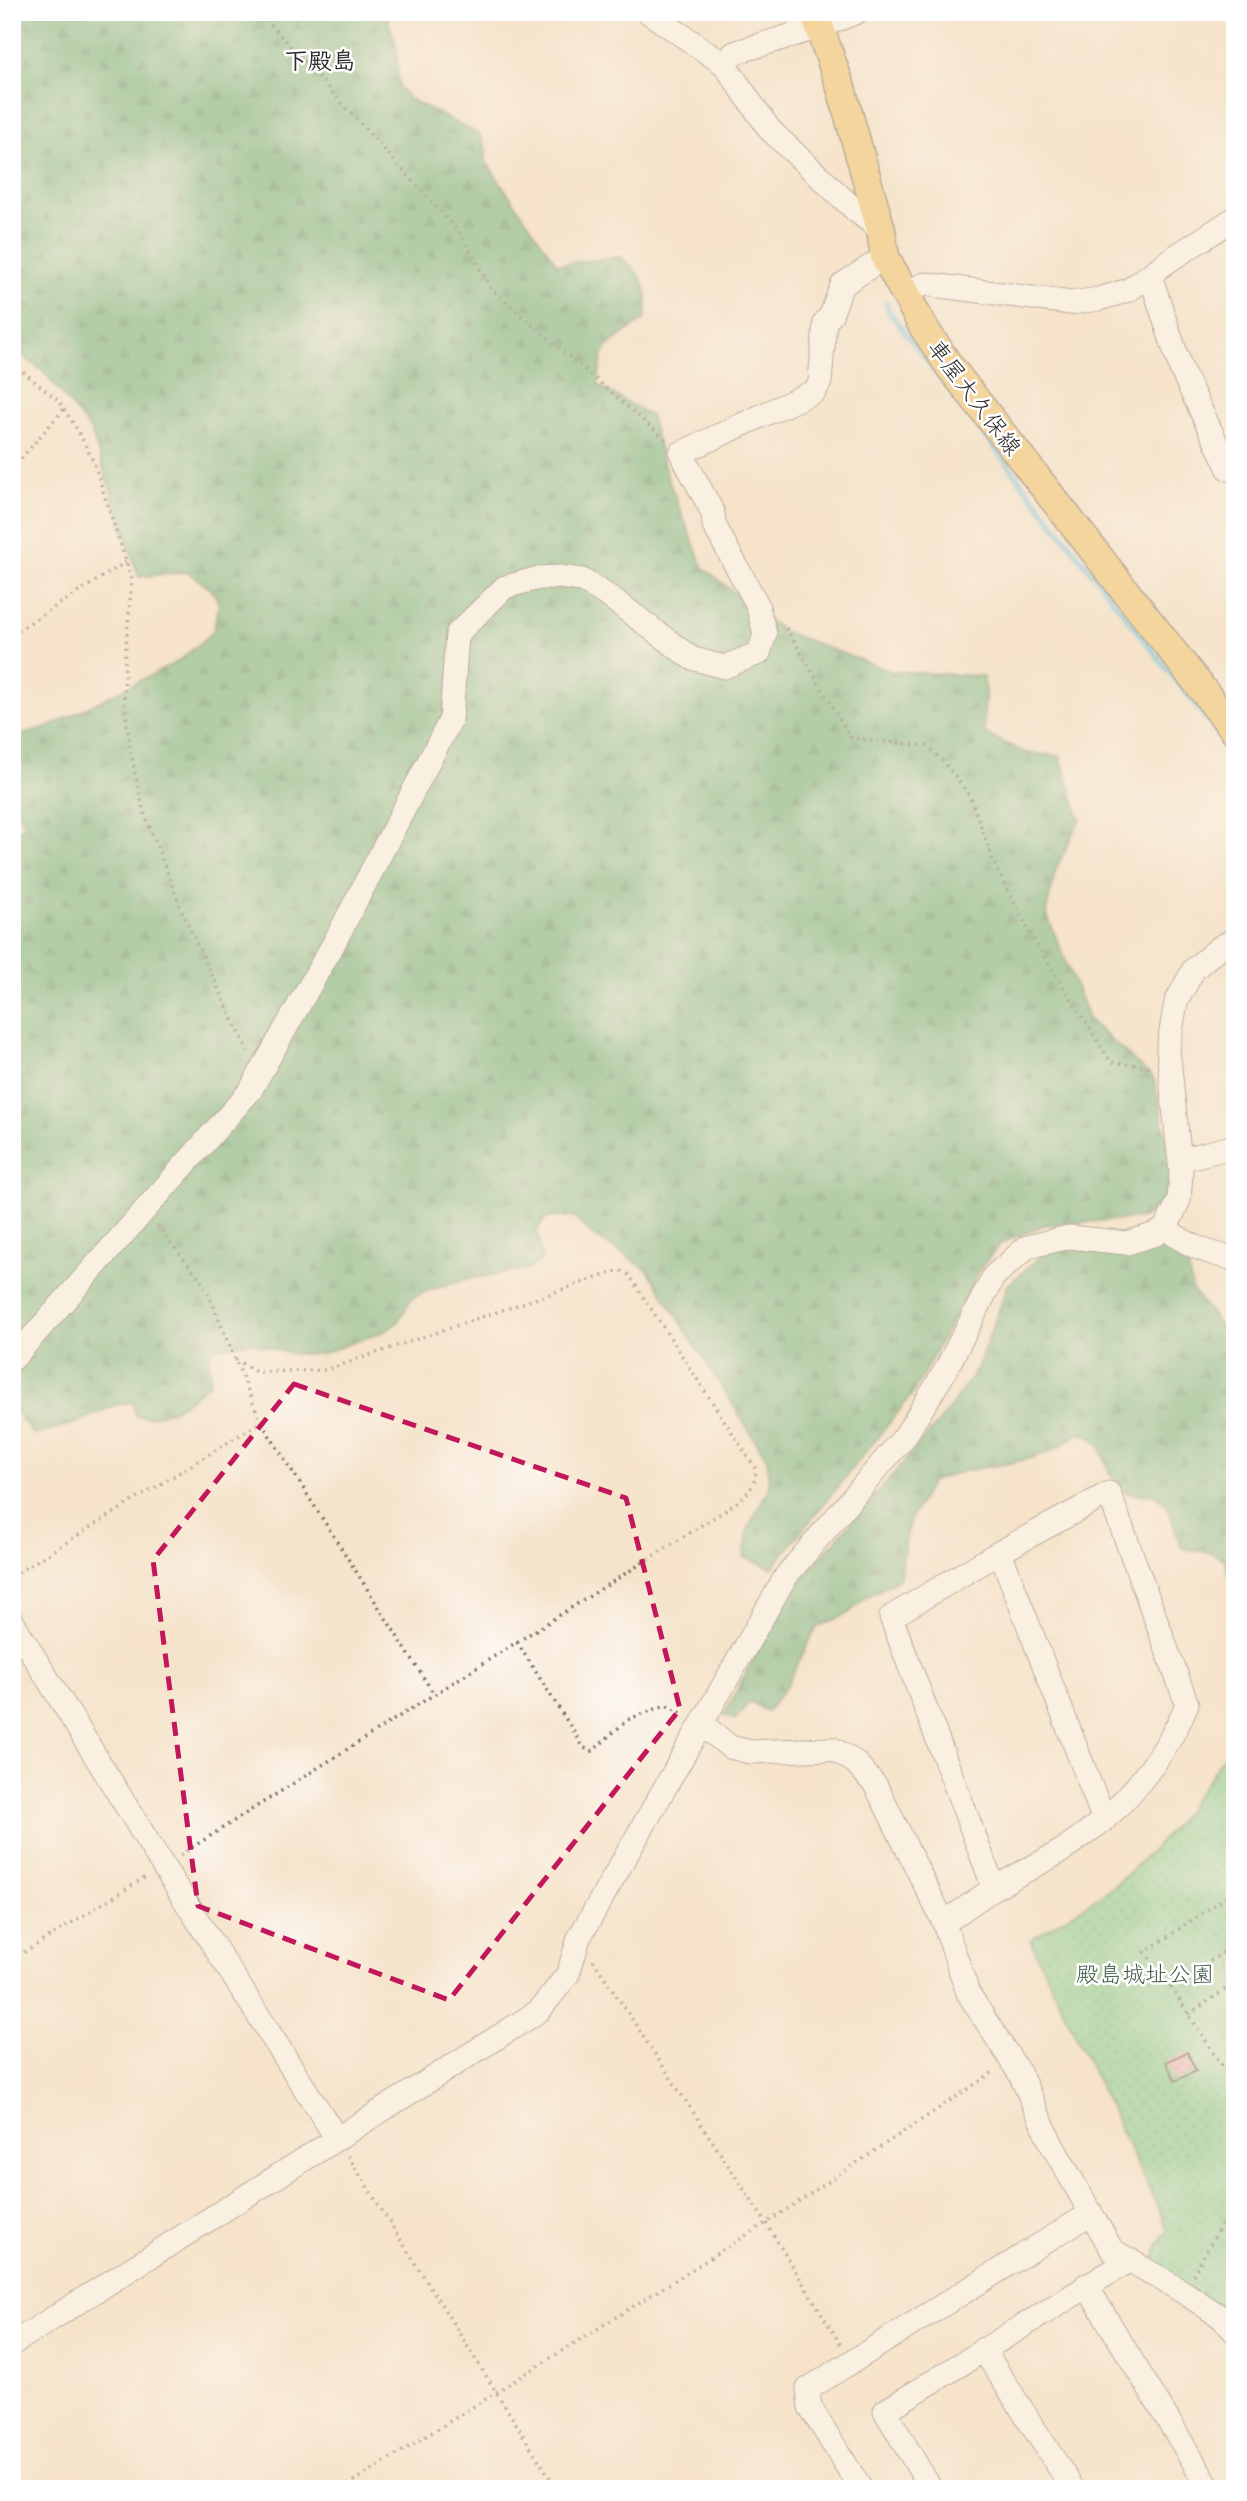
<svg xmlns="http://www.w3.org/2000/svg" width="1247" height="2501" font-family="Delius,'Klee One',sans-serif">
  <defs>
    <pattern id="forest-firs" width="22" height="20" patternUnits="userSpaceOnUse" patternTransform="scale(1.75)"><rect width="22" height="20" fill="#63b27e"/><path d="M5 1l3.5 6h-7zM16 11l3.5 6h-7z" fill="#529167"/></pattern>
    <pattern id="park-dots" width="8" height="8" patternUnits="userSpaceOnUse" patternTransform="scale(1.75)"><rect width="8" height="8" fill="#7ad094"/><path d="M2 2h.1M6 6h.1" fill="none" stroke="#64a979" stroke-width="1.8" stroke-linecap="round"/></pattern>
    <pattern id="building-cross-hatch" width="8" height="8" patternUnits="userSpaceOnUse" patternTransform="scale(1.75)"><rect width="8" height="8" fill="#f0a8c1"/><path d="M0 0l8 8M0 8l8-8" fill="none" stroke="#c3899d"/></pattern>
  </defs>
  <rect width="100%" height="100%" fill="#fff"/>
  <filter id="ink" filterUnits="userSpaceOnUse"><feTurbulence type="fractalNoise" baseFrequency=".0143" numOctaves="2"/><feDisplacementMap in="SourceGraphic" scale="14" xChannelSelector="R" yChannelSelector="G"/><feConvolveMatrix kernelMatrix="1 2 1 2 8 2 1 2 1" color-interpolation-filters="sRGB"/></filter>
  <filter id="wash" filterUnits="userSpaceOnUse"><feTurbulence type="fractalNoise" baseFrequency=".00686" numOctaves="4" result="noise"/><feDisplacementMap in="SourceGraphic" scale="28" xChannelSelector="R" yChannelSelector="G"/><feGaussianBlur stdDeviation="1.57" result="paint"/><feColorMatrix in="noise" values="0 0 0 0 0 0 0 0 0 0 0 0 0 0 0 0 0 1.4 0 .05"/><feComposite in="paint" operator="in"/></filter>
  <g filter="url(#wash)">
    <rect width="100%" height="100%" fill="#f5e3cb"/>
    <!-- forest -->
    <path fill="url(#forest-firs)" stroke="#476e54" stroke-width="2" d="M12,12H385L396,43L399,87L409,99L480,135L486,149V162L557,264L620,257C642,272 652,293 645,319L610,344L602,356L598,385L650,416L669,482L703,567L782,631L890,671L983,676C989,696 981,714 985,734L1026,753L1060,756L1080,819L1056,869L1046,912L1089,1020L1154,1079L1173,1169L1164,1199L1143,1218L1044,1225L1001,1243L982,1266L911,1396L772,1568L744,1557L749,1527L769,1487L767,1459L648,1270L593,1235L573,1216L545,1218L537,1231L542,1260L529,1269L466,1279L424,1292L412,1298L397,1323L385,1331L321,1354H291L251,1342L210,1349V1382C191,1400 164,1421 136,1416L132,1402L116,1405L76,1423L34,1435L12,1407V833L25,825L12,801V737L47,728L179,661L213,632L219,603L212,590L188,572L139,577L91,431L44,372L12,348Z
      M1164,1244L1180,1251L1189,1270L1192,1290L1235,1344V1599L1225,1559L1212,1553L1182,1548L1167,1506L1156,1495L1127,1493L1109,1472L1100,1446L1091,1436L1078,1433C1051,1459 1010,1463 975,1469C960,1471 946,1477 932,1481L909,1522L899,1579L865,1598L849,1613L817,1627L786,1686L767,1712L750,1701L735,1720L724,1715L786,1597L945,1415L977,1369L1008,1285L1042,1255L1065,1246L1135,1251Z"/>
    <!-- park -->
    <path fill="url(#park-dots)" stroke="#527e60" stroke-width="2" d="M1235,1738V2325L1153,2265L1158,2245L1168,2229L1030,1940C1058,1921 1090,1905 1116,1884C1166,1844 1201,1791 1235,1738Z"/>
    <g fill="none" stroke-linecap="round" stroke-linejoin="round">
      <!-- stream -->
      <path stroke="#67bfe5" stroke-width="6" d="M858,225L863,231L872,255
        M886,302L889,312L1235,756"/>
    </g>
    <g id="blocks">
      <!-- building -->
      <path fill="url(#building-cross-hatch)" d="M1187,2052L1196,2071L1175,2081L1166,2062Z"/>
    </g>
  </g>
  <g filter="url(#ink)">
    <use href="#blocks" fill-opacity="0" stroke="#726b63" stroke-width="2"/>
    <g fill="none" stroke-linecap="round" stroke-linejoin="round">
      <!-- minor casing -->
      <g stroke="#726b63" stroke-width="25">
        <path id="minor" d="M648,12L724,64L770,130L855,210L881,230
          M724,64L734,53L819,27L857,12
          M1150,275L1181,369L1229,469L1235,471
          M905,292L925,284L1071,303L1099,299L1129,290L1167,262L1235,218
          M1180,1160L1235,1146
          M1166,1228C1186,1246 1209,1253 1235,1259
          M12,1360L250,1091L334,943L451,719L457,634L505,587L539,578L559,577L582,580L611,598L691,658L724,667L759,653L765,634L757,604L714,525L713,513L681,453L815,391L820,382L825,322L831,315L842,285L885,257
          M12,1621L163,1866L337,2139
          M702,1724L730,1747L750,1752L833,1749L855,1762L876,1786L944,1923L968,1993L1020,2074L1052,2145L1112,2250L1185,2293L1221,2317L1235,2332
          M994,1888L891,1617L1000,1552L1109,1493L1187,1704C1170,1747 1139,1788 1104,1820L1000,1552
          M944,1923L994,1888L1060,1852L1104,1820
          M1086,2285L1210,2489
          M12,2344L539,2011L568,1974L579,1938L786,1576L905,1436L944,1373L994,1276L1027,1247L1069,1237L1127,1243L1156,1234L1166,1228L1179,1200L1181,1173L1168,1049L1176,1002L1194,969L1219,948L1235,939
          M983,2349L1073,2489
          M861,2489L810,2407L808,2389L1091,2213
          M931,2489L885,2411L1130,2260"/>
      </g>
      <!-- major casing -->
      <g stroke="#726b63" stroke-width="31">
        <path id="major" d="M814,12L841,88L881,230L885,257L924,328L950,367L1235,731"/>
      </g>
      <!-- path -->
      <path stroke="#726b63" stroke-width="3.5" stroke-dasharray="2 5" stroke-linecap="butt" d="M265,12L270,24L461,234L491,289L666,440
        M12,363L59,401L81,436L94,463L132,580L125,655L124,701L131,754L143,809L183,914L248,1051
        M12,469L64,409
        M786,628L851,738L927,746L944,762L970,796L996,868L1035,942L1111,1062L1151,1067
        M12,634L126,562
        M157,1226L198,1276L209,1295L235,1359
        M12,1576L261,1422L434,1694
        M517,1642L584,1748L593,1751L627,1720L666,1705L685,1715
        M180,1855L729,1508C745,1495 755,1491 756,1469L629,1275L620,1270L326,1370L256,1372L235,1359L261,1422
        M1228,1896L1235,1915
        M1235,1945L1171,1987L1235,2086
        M12,1960L147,1876
        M593,1960L766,2223L841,2345
        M1171,1987L1145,1952L1235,1891
        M1189,2014L1235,1983
        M348,2156L557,2489
        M1193,2275L1235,2200
        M342,2489L766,2223L995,2071"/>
      <!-- minor -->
      <use href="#minor" stroke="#fff" stroke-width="23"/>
      <!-- major -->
      <use href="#major" stroke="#f1c369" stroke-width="28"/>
    </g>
  </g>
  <!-- marked area -->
  <path d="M0 0H1247V2501H0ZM294,1384L626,1498L680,1709L449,2000L198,1906L153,1560Z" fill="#f5e3cb" fill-opacity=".55" fill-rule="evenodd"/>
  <path fill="none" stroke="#c2185b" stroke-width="5" stroke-dasharray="14 9" stroke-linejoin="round" d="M294,1384L626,1498L680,1709L449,2000L198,1906L153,1560Z"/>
  <g text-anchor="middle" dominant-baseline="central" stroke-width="5" stroke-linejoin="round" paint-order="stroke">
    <!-- street labels -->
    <g font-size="23" fill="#2b2b2b" stroke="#fff">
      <text transform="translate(975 397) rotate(53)">車屋大久保線</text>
    </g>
    <!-- park labels -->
    <g font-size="23" fill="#435d4a" stroke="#fff">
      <text x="1145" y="1973">殿島城址公園</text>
    </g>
    <!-- neighbourhood labels -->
    <g font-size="24" font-weight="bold" fill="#2b2b2b" stroke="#fff">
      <text x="320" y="60">下殿島</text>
    </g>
  </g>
  <!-- margin -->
  <rect width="1247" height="2501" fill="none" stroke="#fff" stroke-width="42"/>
</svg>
